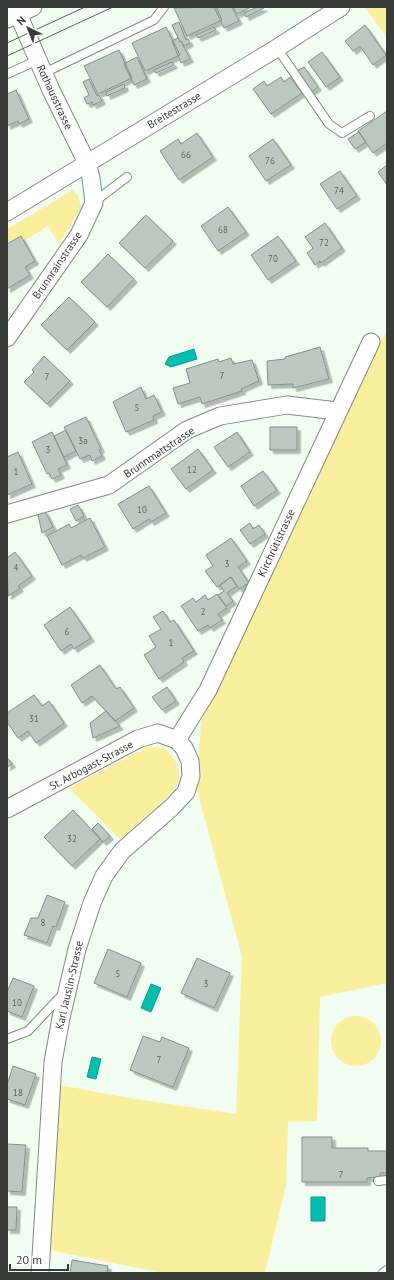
<svg xmlns="http://www.w3.org/2000/svg" width="394" height="1280" font-family="'PT Sans',sans-serif">
  <defs>
    <filter id="shadow"><feDropShadow dx="3.5" dy="3.5" stdDeviation="0" flood-color="#0004"/></filter>
  </defs>
  <rect width="100%" height="100%" fill="#f2fdf2"/>
  <!-- green -->
  <path fill="#f9ef9c" d="M365,7H387V38Z
    M73,190L78,195L81,208L59,244L48,226L24,241L21,236L7,244V229Z
    M387,331V983L320,997L317,1121L288,1122L286,1185L265,1273H162L49,1250L60,1085L129,1098L236,1114L242,957L197,790L201,721L263,591L371,342L382,340Z
    M147,747L164,748C174,757 183,768 178,783C175,793 130,830 120,839L69,788Z
    M331 1041a25 25 0 1 1 50 0a25 25 0 1 1-50 0Z"/>
  <!-- water -->
  <path fill="#00bfb0" stroke="#11988c" d="M194,349L197,359L171,367L165,364L169,357Z
    M151,984L161,988L151,1012L141,1008Z
    M92,1057L101,1059L96,1079L87,1077Z
    M311,1197H325V1221H311Z"/>
  <!-- building -->
  <path fill="#bbc9c2" stroke="#828f88" filter="url(#shadow)" d="M214,7H232L239,21L224,28Z
    M216,7L222,20L187,36L174,8Z
    M233,7H251L237,14Z
    M257,7L264,8L246,17L244,13Z
    M179,22L186,40L188,39L190,43L184,46L181,41L180,42L172,25Z
    M365,25L386,55L373,65L360,46L353,51L345,41Z
    M166,27L180,55L145,71L132,43Z
    M214,27L216,30L198,38L196,35Z
    M178,38L180,42L181,41L190,59L181,63L172,41Z
    M119,50L132,78L98,94L84,66Z
    M322,52L340,77L326,87L308,62Z
    M137,57L147,79L134,85L124,64Z
    M172,62L174,65L156,73L154,70Z
    M304,67L318,87L311,92L297,71Z
    M281,77L284,82L290,77L302,93L271,114L253,89L264,81L267,86Z
    M89,79L97,96L99,95L102,101L93,105L92,102L87,104L84,98L89,95L83,82Z
    M124,84L125,88L107,96L106,92Z
    M16,90L29,119L19,124L18,121L7,126V94Z
    M387,111V143L373,153L358,131Z
    M359,132L366,142L355,149L348,139Z
    M197,133L213,157L179,180L160,151L178,139L181,144Z
    M273,139L291,165L266,181L249,156Z
    M387,165V185L378,172Z
    M340,171L357,196L337,209L320,184Z
    M228,207L246,232L218,251L201,226Z
    M146,215L173,241L145,268L119,243Z
    M325,223L342,248L321,263L320,261L315,265L307,253L313,248L305,237Z
    M21,236L35,261L25,267L30,275L7,289V244Z
    M278,236L296,261L268,280L251,255Z
    M108,254L134,279L107,307L81,282Z
    M69,297L95,322L67,350L41,325Z
    M320,347L329,379L293,388V384L268,385L267,361L285,359V357Z
    M44,356L70,381L47,404L24,382L34,372L32,370Z
    M231,358L233,364L252,360L259,381L241,389L242,391L202,404L200,397L178,404L173,388L190,383L186,369L218,359L219,362Z
    M141,387L146,399L154,395L162,412L153,416L154,420L126,432L113,402Z
    M86,417L101,449L99,450L102,456L92,461L90,455L80,459L64,427Z
    M270,427H297V450H270Z
    M66,430L76,451L64,457L54,436Z
    M52,432L67,465L58,469L61,475L52,479L49,473L47,474L32,442Z
    M237,432L250,452L228,467L214,447Z
    M198,449L213,470L186,489L171,469Z
    M18,452L32,484L7,495V457Z
    M263,471L277,490L254,506L241,486Z
    M149,486L166,513L151,522L149,519L133,529L118,504Z
    M78,505L84,516L76,521L70,509Z
    M45,511L53,527L42,533L38,515Z
    M90,518L105,547L83,558L81,555L62,565L47,536L69,524L71,528Z
    M250,523L253,529L259,525L265,534L250,544L240,530Z
    M231,538L247,561L238,567L249,583L239,589L231,577L217,587L205,571L213,566L206,555Z
    M15,552L32,576L18,586L20,588L8,596L7,558Z
    M231,577L237,586L227,593L233,601L226,606L218,595L224,591L220,585Z
    M217,594L227,608L218,614L222,620L210,628L208,625L198,631L181,606L193,598L196,602L205,595L208,600Z
    M70,607L91,638L74,649L71,644L61,651L44,625Z
    M163,611L170,622L174,620L194,651L182,658L184,662L159,679L144,655L156,647L149,636L161,629L153,617Z
    M100,665L116,689L120,687L134,708L115,721L92,696L82,703L71,685Z
    M167,687L176,701L162,710L152,697Z
    M34,695L42,706L49,701L64,723L36,743L28,731L18,738L7,722V713Z
    M106,711L120,726L93,738L90,723Z
    M7,757L12,764L7,767Z
    M73,810L100,839L72,866L44,837Z
    M98,823L110,836L103,842L92,829Z
    M47,895L65,902L56,927L53,926L47,943L24,935L31,918H38Z
    M108,949L141,963L127,997L94,983Z
    M197,958L230,973L214,1008L181,993Z
    M13,978L34,986L22,1017L7,1011V992Z
    M143,1036L160,1042L162,1037L189,1048L173,1087L130,1070Z
    M13,1066L36,1074L25,1105L7,1099V1085Z
    M302,1137H332V1148H368V1151H387V1173H380V1177L367,1178V1182H302Z
    M7,1144L26,1145L22,1192L7,1191Z
    M7,1207H17L16,1230H7Z
    M72,1260L108,1266L107,1273H70Z"/>
  <g fill="none" stroke-linecap="round" stroke-linejoin="round">
    <!-- service casing -->
    <g stroke="#80897f" stroke-width="10">
      <path id="service" d="M277,48L329,124L342,133L370,116
        M44,73L154,20L164,7
        M7,74L38,60
        M94,202L127,177
        M7,1039L28,1031L62,995
        M378,1181L387,1180
        M383,1273L387,1270"/>
    </g>
    <!-- minor casing -->
    <g stroke="#80897f" stroke-width="19">
      <path id="minor" d="M7,19L33,7
        M7,212L277,48L341,7
        M7,338L79,235L94,203L91,178L87,163L51,90L15,7
        M7,514L109,485L187,430L220,416L287,405L337,411
        M177,740L208,690L371,342
        M7,809L138,739L158,733L177,740L184,748L190,761L191,776L186,792L172,807L122,851L104,876L92,903L77,949L61,1018L53,1062L40,1273"/>
    </g>
    <!-- service -->
    <use href="#service" stroke="#fff" stroke-width="8"/>
    <!-- minor -->
    <use href="#minor" stroke="#fff" stroke-width="17"/>
    <!-- tram -->
    <path stroke="#5c615c" stroke-width="1" d="M7,43L85,7
      M7,56L113,7"/>
  </g>
  <g text-anchor="middle" dominant-baseline="central" stroke-width="3" stroke-linejoin="round" paint-order="stroke">
    <!-- number labels -->
    <g font-size="9" fill="#595f5a">
      <text x="186" y="154">66</text>
      <text x="270" y="160">76</text>
      <text x="339" y="190">74</text>
      <text x="223" y="229">68</text>
      <text x="324" y="242">72</text>
      <text x="273" y="258">70</text>
      <text x="222" y="375">7</text>
      <text x="47" y="376">7</text>
      <text x="137" y="407">5</text>
      <text x="83" y="440">3a</text>
      <text x="48" y="449">3</text>
      <text x="192" y="469">12</text>
      <text x="16" y="471">1</text>
      <text x="142" y="509">10</text>
      <text x="227" y="563">3</text>
      <text x="16" y="567">4</text>
      <text x="203" y="611">2</text>
      <text x="67" y="631">6</text>
      <text x="171" y="642">1</text>
      <text x="34" y="718">31</text>
      <text x="72" y="838">32</text>
      <text x="43" y="922">8</text>
      <text x="118" y="973">5</text>
      <text x="206" y="983">3</text>
      <text x="17" y="1002">10</text>
      <text x="159" y="1059">7</text>
      <text x="18" y="1092">18</text>
      <text x="341" y="1174">7</text>
    </g>
    <!-- street labels -->
    <g font-size="11" fill="#383c38" stroke="#fff">
      <text transform="translate(55 97) rotate(65)">Rothausstrasse</text>
      <text transform="translate(174 110) rotate(-31)">Breitestrasse</text>
      <text transform="translate(57 265) rotate(-56)">Brunnrainstrasse</text>
      <text transform="translate(159 452) rotate(-34)">Brunnmattstrasse</text>
      <text transform="translate(276 543) rotate(-65)">Kirchrütistrasse</text>
      <text transform="translate(91 765) rotate(-28)">St. Arbogast-Strasse</text>
      <text transform="translate(69 985) rotate(-77)">Karl Jauslin-Strasse</text>
    </g>
  </g>
  <!-- border -->
  <rect width="394" height="1280" fill="none" stroke="#383c38" stroke-width="16"/>
  <!-- north arrow -->
  <g transform="translate(28 28) rotate(317)" stroke="#ffffff" stroke-width="3" paint-order="stroke">
  <path d="M0-3L7 15L0 10L-7 15Z" fill="#383c38"/>
  <text y="-6" font-size="11" font-weight="bold" text-anchor="middle" fill="#383c38">N</text>
  </g>
  <!-- scale -->
  <path d="M10 1264v6h58v-6" fill="none" stroke="#383c38" stroke-width="2"/>
  <text x="16" y="1264" font-size="12" fill="#383c38" stroke="#ffffff" stroke-width="3" paint-order="stroke">20 m</text>
</svg>
